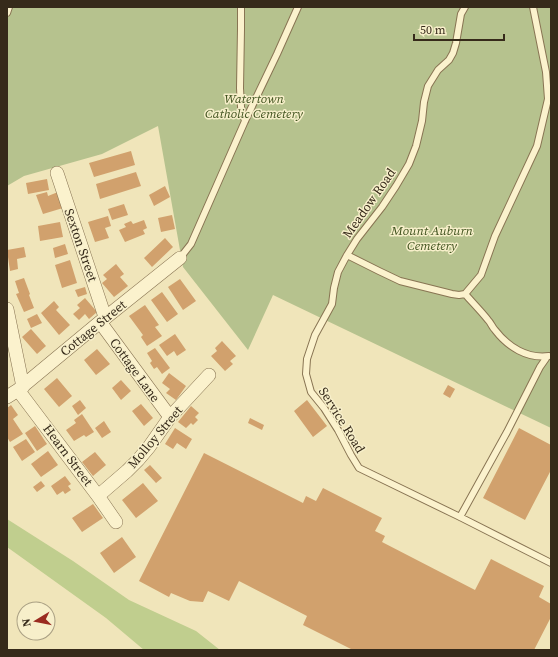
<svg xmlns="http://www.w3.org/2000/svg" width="558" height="657" font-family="'Source Serif 4',serif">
  <rect width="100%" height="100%" fill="#f0e5ba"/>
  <!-- green -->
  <path fill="#c0ce8e" d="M7,519L73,561L129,600L196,631L220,650H144L106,618L7,547Z"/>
  <!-- cemetery -->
  <path fill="#b6c28e" d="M7,7H551V428L273,295L248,350L183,267L158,126L102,154L24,176L7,186Z"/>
  <!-- building -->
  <path fill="#d1a16d" d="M131,151L135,165L94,177L89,163Z
    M136,172L141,186L100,199L96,184Z
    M47,179L49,190L28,194L26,183Z
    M165,186L170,197L154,206L149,195Z
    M47,192L48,196L58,192L63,208L43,214L36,195Z
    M124,204L128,215L112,220L108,209Z
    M172,215L175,229L161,232L158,218Z
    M108,216L111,226L105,228L109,238L95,242L88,222Z
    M144,220L147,228L143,230L145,234L125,242L119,230L126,227L124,224L131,221L133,224Z
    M60,222L63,237L40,241L38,226Z
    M165,238L173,247L152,267L144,258Z
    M65,244L68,254L55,258L53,248Z
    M24,247L26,257L17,259L18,269L10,271L7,250Z
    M70,260L77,283L62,288L55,265Z
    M116,264L124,274L120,277L128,286L114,297L102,283L107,279L103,275Z
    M24,278L30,294L29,295L34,308L24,312L16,294L19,293L15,281Z
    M180,279L196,301L183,310L168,287Z
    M85,287L87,294L78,297L75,290Z
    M162,292L178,314L167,322L151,300Z
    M85,298L97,312L89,319L85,314L79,320L73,314L80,308L77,305Z
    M54,301L59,307L56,310L70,325L59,335L41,313Z
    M145,305L159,325L155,327L162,336L147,346L141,337L143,335L129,316Z
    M37,314L42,323L31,328L27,319Z
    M31,329L46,346L37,354L22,337Z
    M175,334L186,350L177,356L174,351L167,356L159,345Z
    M222,341L236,356L230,361L233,364L225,371L211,356L217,351L215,348Z
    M155,348L170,368L162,374L157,367L154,369L150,363L152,361L147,353Z
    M97,349L110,364L96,375L84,360Z
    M169,373L186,386L176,400L166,393L170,389L162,383Z
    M57,378L72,396L59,407L44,389Z
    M121,380L131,391L121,400L112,388Z
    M448,385L455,389L450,398L443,394Z
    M80,400L86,408L78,415L72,406Z
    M307,400L327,426L313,437L294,411Z
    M141,404L153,418L144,426L132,411Z
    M11,405L18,415L13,419L23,434L10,442L7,437V408Z
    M191,406L199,413L195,417L198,420L193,425L191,423L186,428L178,422Z
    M82,414L94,432L86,437L84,435L74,441L66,430L76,423L74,420Z
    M250,418L264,425L262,430L248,423Z
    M104,421L111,432L102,438L95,428Z
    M35,426L47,444L37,451L25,433Z
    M175,428L192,439L186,449L177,443L173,449L165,444Z
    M519,428L551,445V470L525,520L483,498Z
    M26,439L35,452L22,461L13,447Z
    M48,451L58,465L41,477L31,464Z
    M95,452L106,465L93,476L82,462Z
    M204,453L303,503L306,496L316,501L323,488L382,518L375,531L385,536L382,542L475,590L491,559L544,586L539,597L551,604V617L534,650H353L303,625L307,616L239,581L229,601L208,591L203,602L190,601L171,593L169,597L139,581Z
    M150,465L162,478L156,483L144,470Z
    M65,476L71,484L68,486L71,490L65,494L63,491L57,495L51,486Z
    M41,481L45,486L37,492L33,487Z
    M143,483L158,501L136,518L122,500Z
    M93,504L103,518L82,532L72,518Z
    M122,537L136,557L114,573L100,553Z"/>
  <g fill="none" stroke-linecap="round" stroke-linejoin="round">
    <!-- lane casing -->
    <g stroke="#887453" stroke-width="8">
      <path id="lane" d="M241,7V29L240,88L241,107L245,121
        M465,7L461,14L456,43L453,53L449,60L438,70L428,86L424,102L422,121L416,146L409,164L396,186L382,207L357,239L347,255L338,272L334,288L332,304L315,335L307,359L306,374L311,392L324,408L338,430L351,455L359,468L460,517L551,563
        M7,13L9,7
        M347,255L379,271L400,281L452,294L459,295L465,294L481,275L495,236L537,146L548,99L546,72L533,7
        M180,258L191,244L245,121L277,54L298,7
        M465,294C472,302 481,311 488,320C491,323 492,327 495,330C508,347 527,359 549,356
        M460,517L507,432L540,367L547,357"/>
    </g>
    <!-- street casing -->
    <g stroke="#887453" stroke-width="14">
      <path id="street" d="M57,173L105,317
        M7,309L23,387
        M100,322L170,417
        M18,390L98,496L116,522
        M7,397L18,390L100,322L180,258
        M98,496L127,471L138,460L149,447L170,417L209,375"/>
    </g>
    <!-- lane -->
    <use href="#lane" stroke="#fbf2cd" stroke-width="6"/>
    <!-- street -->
    <use href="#street" stroke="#fbf2cd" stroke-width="13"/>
  </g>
  <g text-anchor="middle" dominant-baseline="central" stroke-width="3" stroke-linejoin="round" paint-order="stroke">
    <!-- park labels -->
    <g font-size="13" font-style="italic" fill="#41531f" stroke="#f7efca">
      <text x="254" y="98">Watertown<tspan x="254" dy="15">Catholic Cemetery</tspan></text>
      <text x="432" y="230">Mount Auburn<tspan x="432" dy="15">Cemetery</tspan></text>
    </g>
    <!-- street labels -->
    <g font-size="13" fill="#362a1a" stroke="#f7efca">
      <text transform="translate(369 203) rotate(-55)">Meadow Road</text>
      <text transform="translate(81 245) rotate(71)">Sexton Street</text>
      <text transform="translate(93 328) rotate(-39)">Cottage Street</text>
      <text transform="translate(135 370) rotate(54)">Cottage Lane</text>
      <text transform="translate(342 420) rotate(58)">Service Road</text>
      <text transform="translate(155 437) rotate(-50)">Molloy Street</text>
      <text transform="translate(68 455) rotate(53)">Hearn Street</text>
    </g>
  </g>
  <!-- border -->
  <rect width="558" height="657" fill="none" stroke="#362a1a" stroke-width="16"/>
  <!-- north arrow -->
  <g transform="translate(36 621) rotate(260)"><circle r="19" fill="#f7efca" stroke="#aaa084"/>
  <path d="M0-3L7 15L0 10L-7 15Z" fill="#9a2b20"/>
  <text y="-6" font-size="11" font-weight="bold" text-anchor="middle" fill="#362a1a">N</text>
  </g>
  <!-- scale -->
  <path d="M414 34v6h90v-6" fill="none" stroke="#362a1a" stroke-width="2"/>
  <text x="420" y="34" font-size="12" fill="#362a1a" stroke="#f7efca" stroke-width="3" paint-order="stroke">50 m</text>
</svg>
